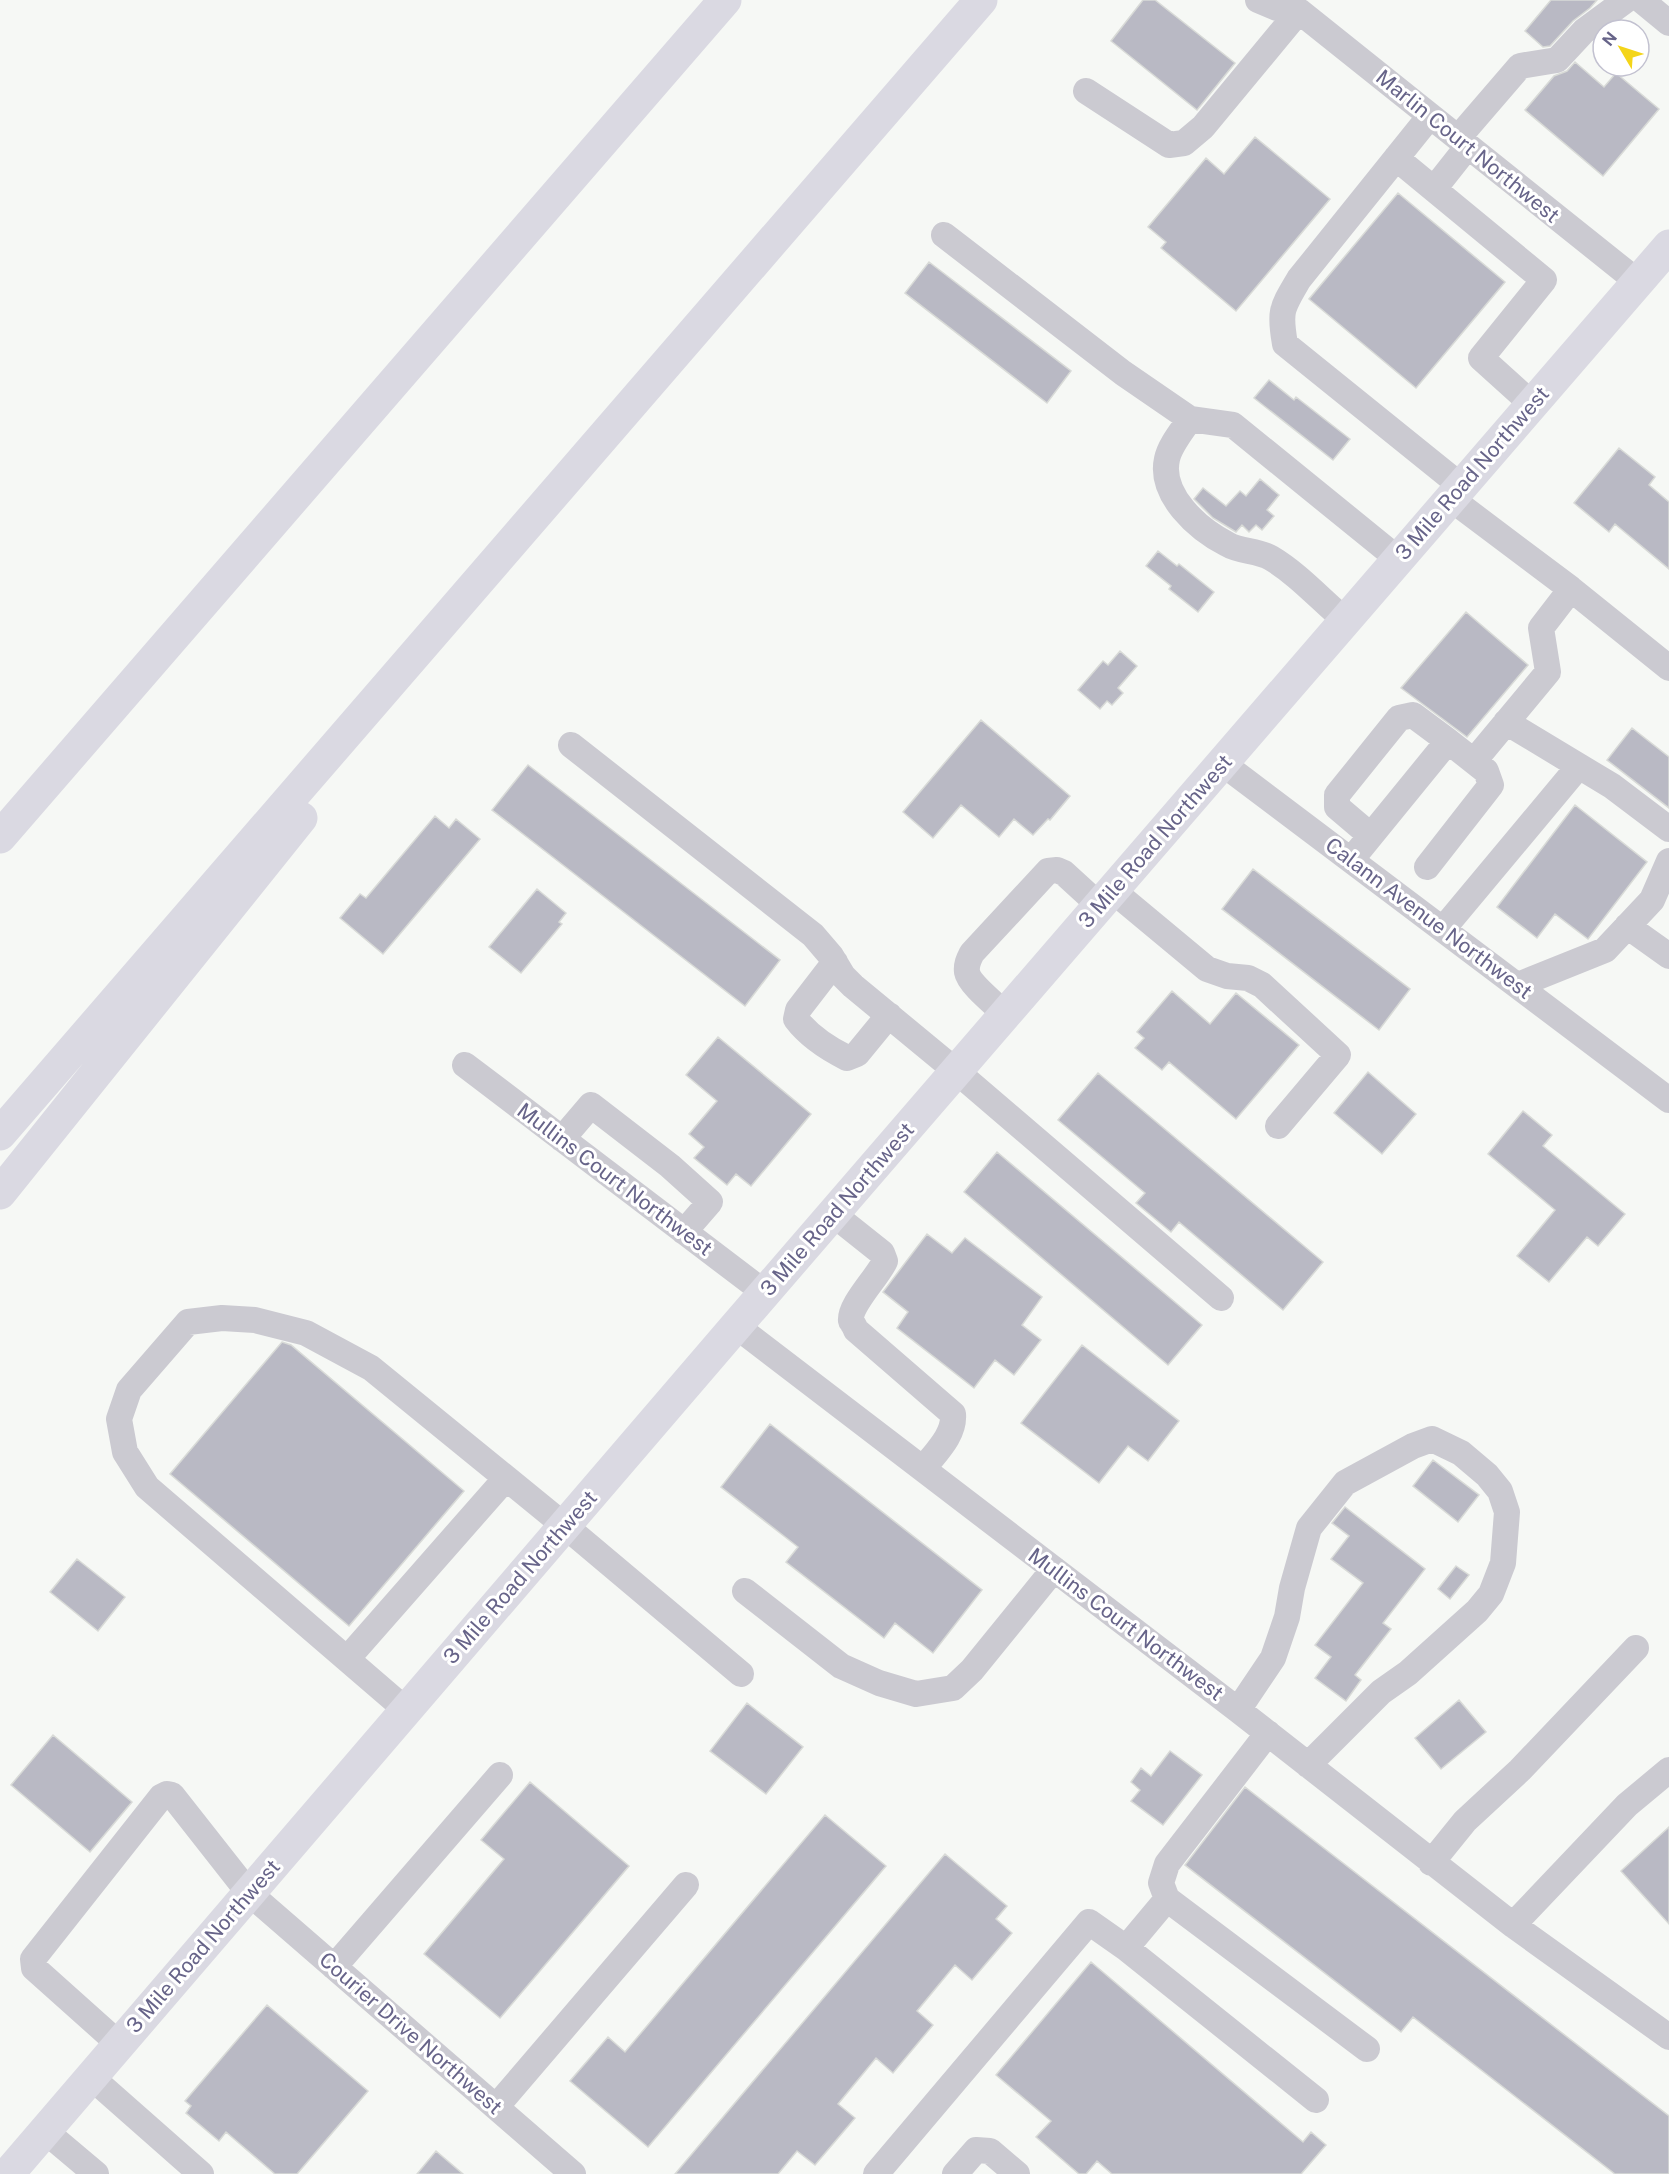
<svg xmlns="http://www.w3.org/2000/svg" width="1669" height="2174" font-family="'Public Sans',sans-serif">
  <rect width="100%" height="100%" fill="#f6f8f5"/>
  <!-- building -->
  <path fill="#b9b9c4" stroke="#d8dad7" stroke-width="1.5" d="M1143,0H1155L1235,63L1197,110L1111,41Z
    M1551,0H1597L1590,8L1573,21L1550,46L1543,47L1525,31Z
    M1575,62L1604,87L1616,73L1659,109L1603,176L1525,110L1554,76L1567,71Z
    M1255,137L1330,199L1236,311L1161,248L1166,242L1148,227L1206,158L1224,174Z
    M1398,193L1505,282L1416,388L1309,299Z
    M929,262L1071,371L1047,403L905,293Z
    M1269,380L1294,400L1296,397L1350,439L1333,460L1254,398Z
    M1619,448L1655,477L1649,485L1669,502V569L1615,524L1609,532L1574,503Z
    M1260,479L1279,495L1267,510L1274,516L1262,530L1256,525L1249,532L1242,525L1236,532L1213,518L1194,499L1203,488L1226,506L1240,491L1246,496Z
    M1158,551L1177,566L1179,564L1214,592L1198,612L1169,589L1171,586L1146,566Z
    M1466,612L1528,665L1467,737L1401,688Z
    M1120,651L1137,666L1118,688L1123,693L1112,705L1107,701L1100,709L1078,690L1103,661L1108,665Z
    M981,720L1070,796L1050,820L1048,819L1033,835L1014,819L999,837L961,805L933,838L903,812Z
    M1632,728L1669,757V808L1607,760Z
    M528,765L780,960L745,1006L492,810Z
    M1575,805L1647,862L1588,939L1555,914L1537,938L1497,907Z
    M435,816L449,828L456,819L480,839L383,954L340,918L360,894L366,898Z
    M1253,869L1410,989L1379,1030L1222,909Z
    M537,889L566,913L559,922L562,924L521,973L489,947Z
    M1172,991L1210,1024L1236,993L1299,1045L1236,1119L1169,1062L1162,1070L1135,1048L1144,1038L1137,1032Z
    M718,1037L811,1114L751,1186L736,1174L727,1185L694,1158L704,1147L689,1134L717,1101L686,1075Z
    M1368,1072L1416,1114L1382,1154L1334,1113Z
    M1098,1073L1323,1262L1283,1310L1179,1222L1171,1232L1136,1203L1145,1193L1058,1120Z
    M1523,1111L1552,1135L1543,1146L1625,1214L1598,1246L1587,1237L1549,1282L1517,1256L1555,1210L1488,1154Z
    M997,1152L1202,1325L1168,1365L964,1192Z
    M927,1234L952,1253L965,1238L1042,1297L1022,1325L1041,1340L1014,1375L995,1360L974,1388L897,1328L908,1312L883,1292Z
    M282,1342L291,1345L464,1491L349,1626L170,1474Z
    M1082,1345L1179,1421L1148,1461L1128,1446L1099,1483L1021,1423Z
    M770,1424L982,1590L933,1653L895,1623L884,1638L786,1562L798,1547L721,1487Z
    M1433,1460L1479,1495L1458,1522L1413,1486Z
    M1345,1507L1425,1569L1383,1623L1391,1629L1355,1675L1361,1680L1346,1701L1315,1678L1331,1657L1315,1645L1363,1583L1331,1559L1349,1536L1332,1523Z
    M77,1559L125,1597L98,1631L50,1592Z
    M1456,1566L1469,1575L1450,1599L1438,1589Z
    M1459,1700L1486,1732L1441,1769L1415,1738Z
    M747,1703L803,1747L766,1794L710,1751Z
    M53,1735L132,1802L90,1852L11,1785Z
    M1170,1751L1202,1775L1163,1825L1131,1801L1140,1790L1131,1782L1141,1768L1151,1776Z
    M530,1782L629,1866L500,2018L424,1954L504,1859L481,1840Z
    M1245,1787L1669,2116V2174H1615L1413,2017L1401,2032L1185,1865Z
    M825,1815L886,1866L648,2147L570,2081L608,2037L625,2052Z
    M1669,1827V1924L1621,1871Z
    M945,1854L1007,1906L996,1919L1012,1933L972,1980L955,1965L917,2011L933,2025L893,2073L876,2058L838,2104L855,2118L815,2165L797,2151L778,2174H675Z
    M1091,1962L1303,2142L1311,2132L1326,2145L1301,2174H1112L1097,2161L1086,2174H1079L1036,2137L1051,2121L996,2075Z
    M267,2005L368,2091L297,2174H275L226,2132L219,2141L186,2113L191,2106L185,2101Z
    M436,2151L463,2174H417Z"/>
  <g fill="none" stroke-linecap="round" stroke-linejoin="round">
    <!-- minor -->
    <path stroke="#cbcad1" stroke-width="26" d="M1258,0L1277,8L1299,11L1638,282
      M1641,0L1669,23
      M1086,91L1169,145L1184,143L1203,127L1299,11
      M1430,116L1299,279C1282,308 1279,310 1285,344L1461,486
      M1458,138L1520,66L1557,60L1584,31L1626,0
      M1396,158L1544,280L1481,358L1532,404
      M1434,189L1468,146
      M944,235L1123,373L1190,419L1233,425L1398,559
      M1190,419C1182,431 1170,445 1167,459C1159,495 1198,529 1227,544C1240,552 1257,550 1271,558C1298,574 1321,600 1345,620
      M1450,498L1571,589L1669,668
      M1506,722L1612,786L1669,829
      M571,745L813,935L831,956L843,976L853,986L956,1071L1221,1298
      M1474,761L1548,672L1541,628L1571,589
      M1222,763L1669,1100
      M1370,835L1337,807V795L1399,718L1413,715L1448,741
      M1351,860L1448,741L1486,771L1491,785L1427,867
      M1112,890L1207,969L1227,976L1248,978L1262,985L1338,1055L1278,1126
      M1627,926L1669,956
      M1443,929L1579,766
      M835,962L798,1010L796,1019C808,1035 829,1049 847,1058L857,1054L889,1015
      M1518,985L1605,950L1652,900L1669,861
      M1005,1014C996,1005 969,984 967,972C966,964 969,959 972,953L1048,871L1057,870L1064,873L1099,905
      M465,1065L765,1293
      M562,1139L591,1105L670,1166L710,1202L684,1232
      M833,1214L882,1253L885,1261C878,1277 849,1305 851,1321C852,1322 856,1329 856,1330L953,1414C955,1435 935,1453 923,1469
      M736,1326L1238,1710L1513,1925L1669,2037
      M745,1591L841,1666L879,1683L916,1694L953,1688L972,1670L1054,1569
      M347,1659L506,1478
      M406,1710L147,1487L125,1452L119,1419L129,1390L188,1322L222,1318L255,1320L306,1333L371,1368L565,1526L741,1674
      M1238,1710L1273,1658L1287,1617L1292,1588L1309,1528L1345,1483L1413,1446L1432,1439L1461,1453L1487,1475L1500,1491L1507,1512L1503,1563L1491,1594L1477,1611L1408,1673L1381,1692L1308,1765
      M1431,1863L1465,1821L1520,1770L1636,1648
      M1167,1899L1367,2049
      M1513,1925L1627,1805L1669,1770
      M1126,1948L1316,2100
      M334,1967L500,1775
      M119,2044L34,1968L33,1959L161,1797L167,1794L172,1795L249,1893L573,2174
      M91,2077L201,2174
      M496,2107L686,1885
      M45,2131L96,2174
      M876,2174L1089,1922L1126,1948L1167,1899L1161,1883L1167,1864L1268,1733
      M955,2174L976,2150L990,2151L1017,2174"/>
    <!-- major -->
    <path stroke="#dad9e2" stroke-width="33" d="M8,2174L736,1326L1669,246"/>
    <!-- highway -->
    <path stroke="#dad9e2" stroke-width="33" d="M0,837L725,0
      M0,1134L981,0
      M0,1193L301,818"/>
  </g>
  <g text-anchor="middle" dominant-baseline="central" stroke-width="6" stroke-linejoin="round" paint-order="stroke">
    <!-- street labels -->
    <g font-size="21" fill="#676489" stroke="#fff">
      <text transform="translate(1468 146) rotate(39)">Marlin Court Northwest</text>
      <text transform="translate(1472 473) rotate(-49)">3 Mile Road Northwest</text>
      <text transform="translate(1155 841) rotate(-49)">3 Mile Road Northwest</text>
      <text transform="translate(1429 918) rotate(37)">Calann Avenue Northwest</text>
      <text transform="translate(615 1179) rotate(37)">Mullins Court Northwest</text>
      <text transform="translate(837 1209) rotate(-49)">3 Mile Road Northwest</text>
      <text transform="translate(520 1577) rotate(-49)">3 Mile Road Northwest</text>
      <text transform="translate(1126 1624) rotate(37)">Mullins Court Northwest</text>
      <text transform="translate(203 1946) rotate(-49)">3 Mile Road Northwest</text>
      <text transform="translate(411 2033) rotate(41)">Courier Drive Northwest</text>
    </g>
  </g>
  <!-- north arrow -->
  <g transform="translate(1621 48) rotate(309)"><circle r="28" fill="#ffffff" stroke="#c2c1d0" stroke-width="1.5"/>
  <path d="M0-4.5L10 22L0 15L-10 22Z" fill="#f4d519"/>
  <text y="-9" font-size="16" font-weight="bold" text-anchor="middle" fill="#676489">N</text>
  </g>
</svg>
